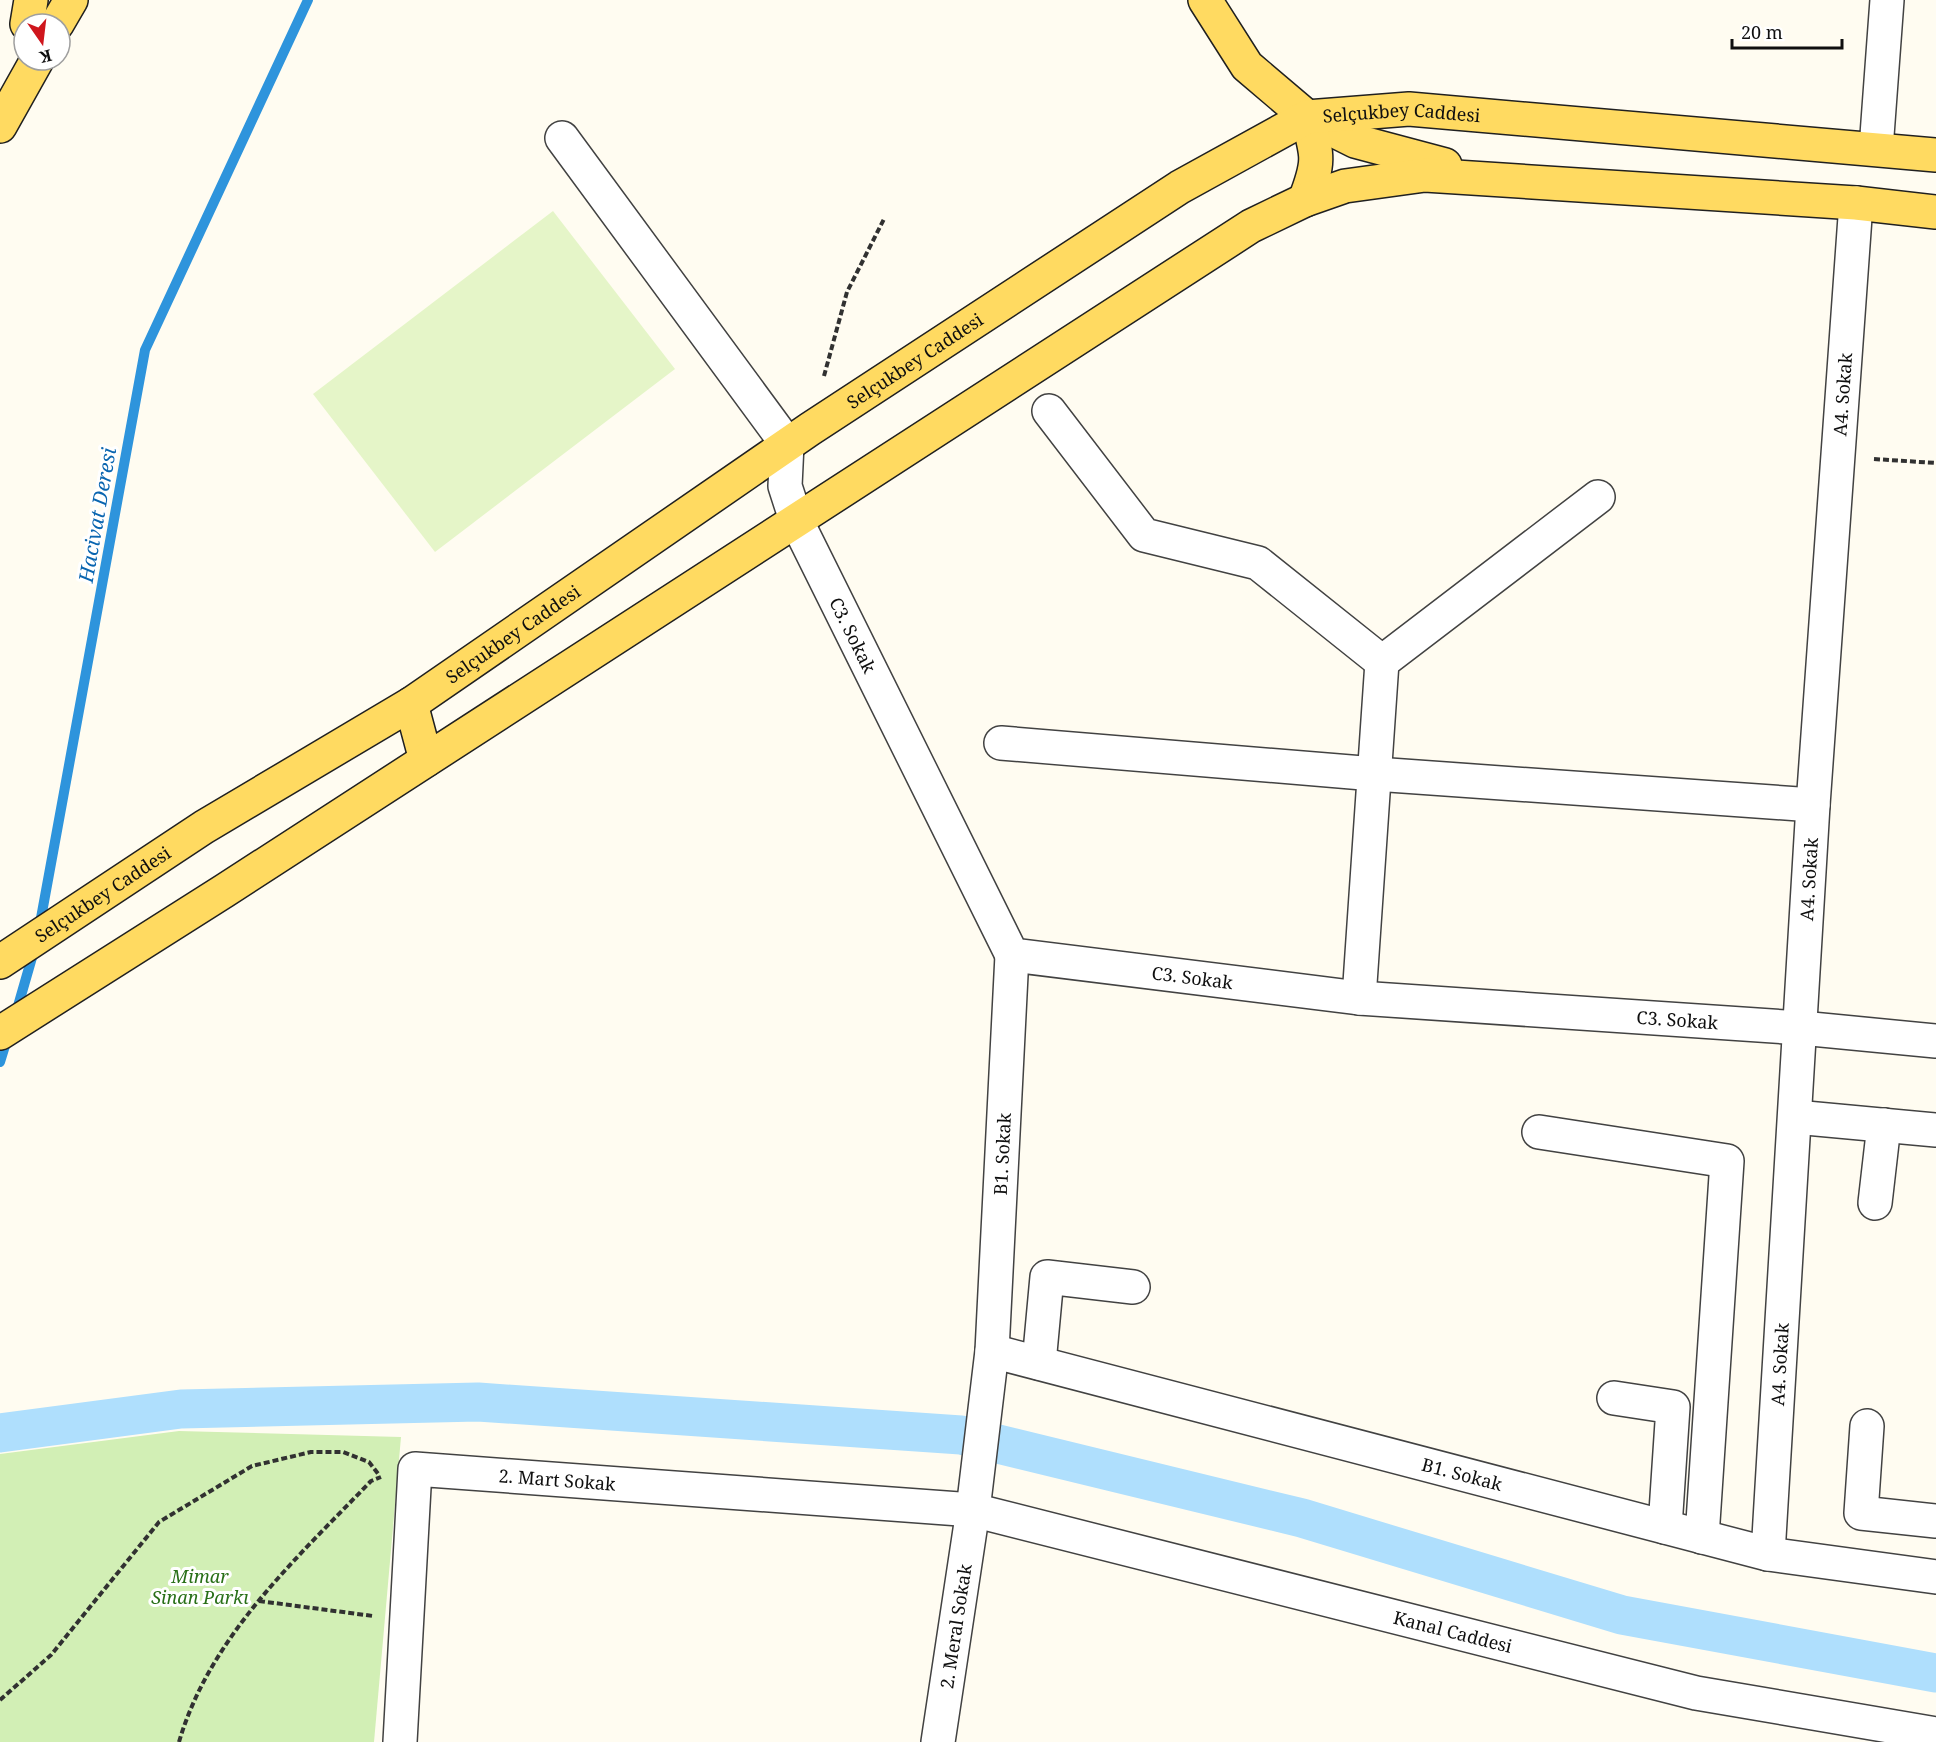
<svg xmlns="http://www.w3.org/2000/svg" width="1936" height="1742" font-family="'Noto Serif',serif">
  <rect width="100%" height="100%" fill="#fffcf1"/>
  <!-- green -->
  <path fill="#d2efb5" d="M179,1431L401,1437L374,1742H0V1454Z"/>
  <!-- pitch -->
  <path fill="#e5f5c8" d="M553,211L675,369L435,552L313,394Z"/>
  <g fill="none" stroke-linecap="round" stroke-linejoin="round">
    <!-- stream -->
    <path stroke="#2e94dc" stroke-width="10" d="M39,929L145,350L308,0
      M16,1013L35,947
      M0,1062L8,1036"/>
    <!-- canal -->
    <path stroke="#afdffd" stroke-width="39" d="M0,1433L181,1409L478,1402L961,1435L1302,1518L1622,1615L1936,1673"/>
    <!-- minor casing -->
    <g stroke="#424242" stroke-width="36">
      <g id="minor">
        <path id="s1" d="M562,138L787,444L785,486L796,520L1012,955L1359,998L1801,1028L1936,1041"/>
        <path d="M1876,149L1887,0"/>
        <path d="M1049,411L1144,535L1258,563L1382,662"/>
        <path d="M1001,743L1375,774L1813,805"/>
        <path d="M1359,998L1382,662L1598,497"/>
        <path d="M1795,1117L1936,1130"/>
        <path d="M1539,1132L1727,1161L1702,1537"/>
        <path d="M1875,1203L1884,1125"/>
        <path id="s2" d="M992,1351L1768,1554L1936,1577"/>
        <path d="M1039,1363L1047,1277L1133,1287"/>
        <path d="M1614,1398L1673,1407L1665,1527"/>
        <path d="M1867,1426L1861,1513L1936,1521"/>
        <path id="s3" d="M1768,1554L1813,805L1856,203"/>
        <path id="s4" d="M400,1742L415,1469L973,1510L1696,1693L1936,1734"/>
        <path id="s5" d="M938,1742L973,1510L992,1351L1012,955"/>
      </g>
    </g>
    <!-- major casing -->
    <g stroke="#202020" stroke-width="36">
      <g id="major">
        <path d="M1205,0L1247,66L1307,117L1355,141L1445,165"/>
        <path d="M27,24L31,0"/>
        <path d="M57,24L71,0"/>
        <path d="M0,126L37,60"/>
        <path d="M1305,200C1320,161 1318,156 1307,117"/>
        <path d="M411,704L426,760"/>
        <path id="s6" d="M0,962L204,827L411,704L810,429L1180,187L1307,117L1409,109L1936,155"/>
        <path d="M0,1033L224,891L1251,226L1305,200L1345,186L1425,175L1856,203L1936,212"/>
      </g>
    </g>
    <!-- path -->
    <path stroke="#313131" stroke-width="4" stroke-dasharray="6 3" stroke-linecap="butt" d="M824,376L847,292L884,219
      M1874,459L1936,463
      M259,1601L373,1616
      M0,1700L51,1655L159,1522L252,1466L311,1452H343L369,1462L379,1475
      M179,1742C210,1636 296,1559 371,1481L381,1477"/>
    <!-- minor -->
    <use href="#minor" stroke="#fff" stroke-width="33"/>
    <!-- major -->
    <use href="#major" stroke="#ffda61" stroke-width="33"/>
  </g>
  <g text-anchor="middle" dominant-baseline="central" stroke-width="6" stroke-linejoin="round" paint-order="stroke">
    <!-- street labels -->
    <g font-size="18" fill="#0f0f0f" stroke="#fff">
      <text stroke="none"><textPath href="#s6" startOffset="1652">Selçukbey Caddesi</textPath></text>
      <text stroke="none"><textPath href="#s6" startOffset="1095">Selçukbey Caddesi</textPath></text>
      <text stroke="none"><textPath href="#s3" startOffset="1162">A4. Sokak</textPath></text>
      <text stroke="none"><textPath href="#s6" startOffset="609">Selçukbey Caddesi</textPath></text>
      <text stroke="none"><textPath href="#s1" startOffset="586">C3. Sokak</textPath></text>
      <text stroke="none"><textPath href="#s3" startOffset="676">A4. Sokak</textPath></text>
      <text stroke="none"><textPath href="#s6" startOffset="123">Selçukbey Caddesi</textPath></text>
      <text stroke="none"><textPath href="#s1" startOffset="1125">C3. Sokak</textPath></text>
      <text stroke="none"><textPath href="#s1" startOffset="1612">C3. Sokak</textPath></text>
      <text stroke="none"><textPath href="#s5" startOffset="592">B1. Sokak</textPath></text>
      <text stroke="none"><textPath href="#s3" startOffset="190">A4. Sokak</textPath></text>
      <text stroke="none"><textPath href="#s2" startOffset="486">B1. Sokak</textPath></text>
      <text stroke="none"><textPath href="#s4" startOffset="416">2. Mart Sokak</textPath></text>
      <text stroke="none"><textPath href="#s5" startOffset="117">2. Meral Sokak</textPath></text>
      <text stroke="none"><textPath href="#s4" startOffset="1328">Kanal Caddesi</textPath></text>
    </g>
    <!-- park labels -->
    <g font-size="18" font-style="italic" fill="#286f17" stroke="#fff">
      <text x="200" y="1576">Mimar<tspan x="200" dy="21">Sinan Parkı</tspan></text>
    </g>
    <!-- water labels -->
    <g font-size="20" font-style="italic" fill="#0965b0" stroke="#fff">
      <text transform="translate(97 515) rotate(-80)">Hacivat Deresi</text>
    </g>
  </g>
  <!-- north arrow -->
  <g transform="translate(42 42) rotate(166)"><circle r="28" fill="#ffffff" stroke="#9f9f9f" stroke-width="1.5"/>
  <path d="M0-4.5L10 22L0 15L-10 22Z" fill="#cf161d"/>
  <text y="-9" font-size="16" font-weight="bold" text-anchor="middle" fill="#0f0f0f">K</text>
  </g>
  <!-- scale -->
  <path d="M1732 39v9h110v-9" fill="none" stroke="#0f0f0f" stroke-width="3"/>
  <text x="1741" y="39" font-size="18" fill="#0f0f0f" stroke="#ffffff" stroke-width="4.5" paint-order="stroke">20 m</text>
</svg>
